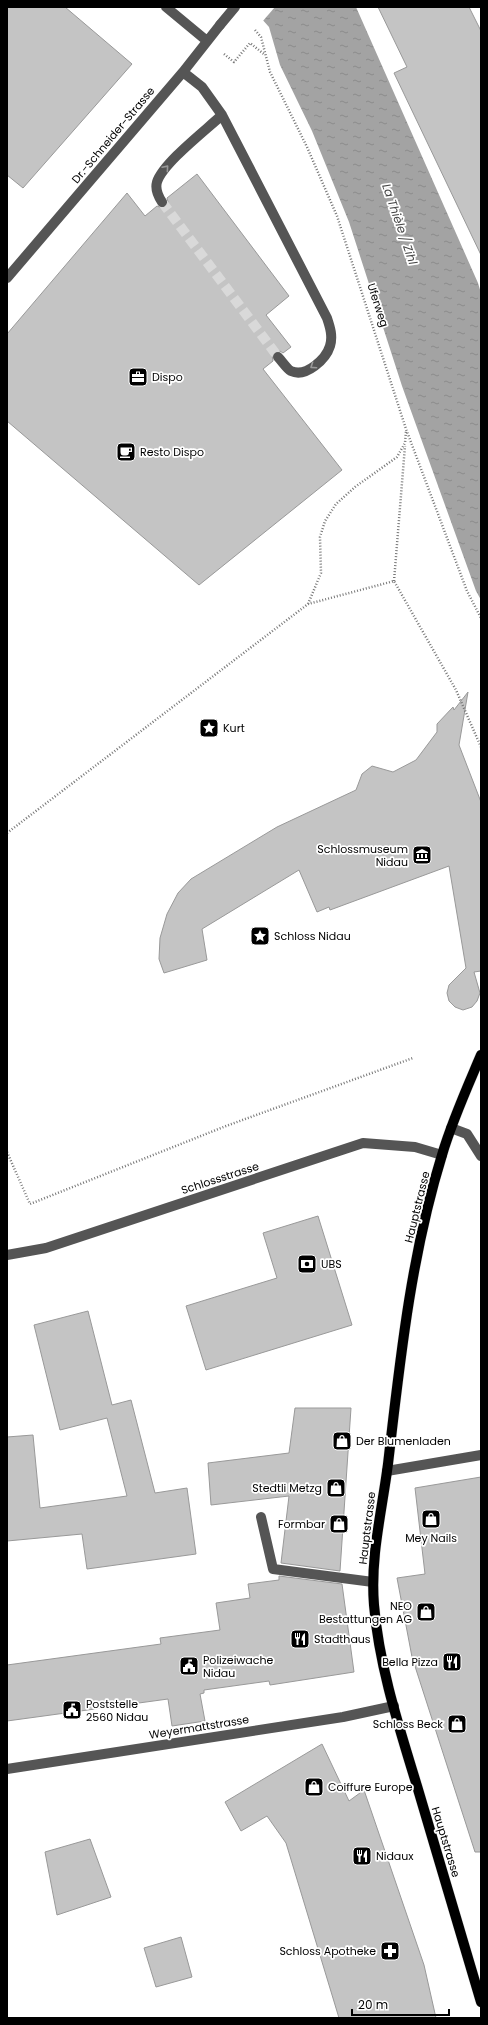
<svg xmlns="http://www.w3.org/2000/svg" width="488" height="2025" font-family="Poppins,sans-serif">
  <defs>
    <pattern id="water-ripples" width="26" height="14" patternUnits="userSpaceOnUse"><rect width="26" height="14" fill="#a3a3a3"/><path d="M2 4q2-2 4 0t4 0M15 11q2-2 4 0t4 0" fill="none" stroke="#8b8b8b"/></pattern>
  </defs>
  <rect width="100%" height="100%" fill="#fff"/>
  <!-- water -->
  <path fill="url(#water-ripples)" d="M251,7H356L478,283L481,293V600L476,591L402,386L349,222L312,131L280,65L269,27Z"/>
  <!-- pier -->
  <path fill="#fff" d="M249,7H275L262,22Z"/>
  <!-- building -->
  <path fill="#c4c4c4" stroke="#999" d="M7,7H65L132,64L23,188L7,175Z
    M378,7H469L481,31V255L394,73L407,67Z
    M197,174L289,296L266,315L291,347L283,353L280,351L274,352L272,355L273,361L263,369L342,470L199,585L7,421V334L127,193L145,216L157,206L162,208L166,207L168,202L167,198Z
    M468,692L459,745L481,802V971L474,972L480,993L477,1001L472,1007L463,1010L455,1007L449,1001L447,993L449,985L466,968L449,866L330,910L329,907L317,912L299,870L202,929L207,960L164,973L159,959L160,938L167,914L178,893L191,879L277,827L356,790L362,774L372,766L393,772L416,760L437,732V724L453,707L454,710Z
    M318,1216L352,1325L206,1370L186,1306L277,1278L263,1233Z
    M88,1311L112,1405L131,1400L155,1493L187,1488L196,1554L87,1569L82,1534L7,1541V1437L33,1435L40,1508L127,1496L107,1418L60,1430L34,1325Z
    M295,1408H351L340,1571L281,1563L289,1496L211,1505L208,1463L289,1453Z
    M481,1477V1852H475L412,1657L397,1578L425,1574L415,1488Z
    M279,1576L342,1584L354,1672L270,1685L269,1681L204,1690V1693L200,1694L205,1721L172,1726L168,1699L7,1721V1665L161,1644L160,1638L220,1630L216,1603L250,1598L248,1584L279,1580Z
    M322,1744L349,1801L364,1790L424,1965L436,2018H339L286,1843L267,1816L241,1831L225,1802Z
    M90,1839L111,1897L57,1915L45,1852Z
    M181,1937L192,1977L156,1987L144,1948Z"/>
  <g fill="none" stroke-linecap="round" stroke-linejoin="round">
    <!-- minor-tunnel -->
    <path stroke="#d9d9d9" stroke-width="10" stroke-dasharray="10 5" stroke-linecap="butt" d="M162,202L278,357"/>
    <!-- major casing -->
    <g stroke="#dbdbdb" stroke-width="11">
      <path id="major" d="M481,1055C467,1088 452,1121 442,1155C411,1255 400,1360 388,1464C382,1511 370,1557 374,1605C379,1666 399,1727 417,1786C438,1858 460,1930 481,2002"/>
    </g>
    <!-- path -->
    <path stroke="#777" stroke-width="2.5" stroke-dasharray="1 2" stroke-linecap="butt" d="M255,30L261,37L270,72L307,147L337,216L406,429L467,591L481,618
      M224,54L234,62L250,43L265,55
      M394,581L405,446
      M308,604L321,573L320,537L325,521L336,504L355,487L397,457L405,443L406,431
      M7,833L308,604L394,581L456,690L481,747
      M7,1152L30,1204L226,1126L413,1058"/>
    <!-- minor -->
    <path stroke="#555" stroke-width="10" d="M166,7L207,41
      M183,72L202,87L222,115L327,318C330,327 333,336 330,346C326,359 306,378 291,371C287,369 282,361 278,357
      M162,202C158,196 155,189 157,182C163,163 206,130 222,115
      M7,278L183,72L220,25
      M451,1128L467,1134L481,1156
      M7,1255L46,1248L363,1143L415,1147L442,1155
      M387,1471L481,1455
      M261,1517L273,1569L373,1582
      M7,1769L343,1717L394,1706"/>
    <!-- major -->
    <use href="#major" stroke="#000" stroke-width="10"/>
    <!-- minor-bridge -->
    <path stroke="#555" stroke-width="10" d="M220,25L235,7"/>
  </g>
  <!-- one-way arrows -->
  <defs><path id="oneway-chevron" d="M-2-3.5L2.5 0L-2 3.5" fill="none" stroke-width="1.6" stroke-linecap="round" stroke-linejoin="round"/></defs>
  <g stroke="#999">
    <use href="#oneway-chevron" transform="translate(166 168) rotate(-49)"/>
    <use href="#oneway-chevron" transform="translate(313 366) rotate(146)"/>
  </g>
  <!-- icons -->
  <defs>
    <g id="office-square" transform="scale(1)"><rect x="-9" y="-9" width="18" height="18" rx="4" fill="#000" stroke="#fff"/><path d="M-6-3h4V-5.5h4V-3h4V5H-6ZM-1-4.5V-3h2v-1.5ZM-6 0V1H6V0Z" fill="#fff"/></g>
    <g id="cafe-square" transform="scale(1)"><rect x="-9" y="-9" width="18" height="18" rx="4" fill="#000" stroke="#fff"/><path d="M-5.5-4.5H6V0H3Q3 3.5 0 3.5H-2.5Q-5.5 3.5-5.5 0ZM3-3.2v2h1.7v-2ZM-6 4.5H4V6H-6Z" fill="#fff"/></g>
    <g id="sight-square" transform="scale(1)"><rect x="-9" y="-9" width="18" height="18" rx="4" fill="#000" stroke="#fff"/><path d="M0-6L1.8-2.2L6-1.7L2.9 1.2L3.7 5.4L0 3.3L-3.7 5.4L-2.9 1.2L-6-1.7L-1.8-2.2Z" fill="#fff"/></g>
    <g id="museum-square" transform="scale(1)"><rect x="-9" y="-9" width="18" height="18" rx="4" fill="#000" stroke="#fff"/><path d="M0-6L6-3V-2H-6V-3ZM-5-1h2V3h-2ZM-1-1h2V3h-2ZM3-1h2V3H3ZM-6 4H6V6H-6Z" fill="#fff"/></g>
    <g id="bank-square" transform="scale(1)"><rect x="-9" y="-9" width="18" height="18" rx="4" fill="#000" stroke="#fff"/><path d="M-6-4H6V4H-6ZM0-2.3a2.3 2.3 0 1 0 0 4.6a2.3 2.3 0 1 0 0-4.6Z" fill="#fff"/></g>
    <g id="shop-square" transform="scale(1)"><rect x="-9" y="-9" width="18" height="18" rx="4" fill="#000" stroke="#fff"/><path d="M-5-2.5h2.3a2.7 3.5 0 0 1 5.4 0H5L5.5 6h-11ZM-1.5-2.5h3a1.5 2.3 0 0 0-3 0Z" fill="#fff"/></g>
    <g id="restaurant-square" transform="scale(1)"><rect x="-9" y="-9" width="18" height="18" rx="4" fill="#000" stroke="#fff"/><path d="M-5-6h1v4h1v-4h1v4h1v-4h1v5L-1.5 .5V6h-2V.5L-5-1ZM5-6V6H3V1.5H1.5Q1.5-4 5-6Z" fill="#fff"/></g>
    <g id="civic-square" transform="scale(1)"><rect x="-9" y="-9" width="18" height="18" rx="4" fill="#000" stroke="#fff"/><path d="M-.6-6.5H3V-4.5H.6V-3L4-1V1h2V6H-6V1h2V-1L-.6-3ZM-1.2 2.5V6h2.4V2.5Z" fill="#fff"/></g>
    <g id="pharmacy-square" transform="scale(1)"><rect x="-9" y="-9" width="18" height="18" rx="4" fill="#000" stroke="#fff"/><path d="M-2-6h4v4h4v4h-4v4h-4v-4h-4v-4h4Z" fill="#fff"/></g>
  </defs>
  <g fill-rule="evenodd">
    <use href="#office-square" x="138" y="377"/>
    <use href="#cafe-square" x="126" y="452"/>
    <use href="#sight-square" x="209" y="728"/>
    <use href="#museum-square" x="422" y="855"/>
    <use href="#sight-square" x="260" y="936"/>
    <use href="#bank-square" x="307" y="1264"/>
    <use href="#shop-square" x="342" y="1441"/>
    <use href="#shop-square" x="336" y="1488"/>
    <use href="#shop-square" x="431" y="1519"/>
    <use href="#shop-square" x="339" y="1524"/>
    <use href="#shop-square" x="426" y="1612"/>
    <use href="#restaurant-square" x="300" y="1639"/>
    <use href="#restaurant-square" x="452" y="1662"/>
    <use href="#civic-square" x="189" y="1666"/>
    <use href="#civic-square" x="72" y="1710"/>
    <use href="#shop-square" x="457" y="1724"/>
    <use href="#shop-square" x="314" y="1787"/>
    <use href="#restaurant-square" x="362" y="1856"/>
    <use href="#pharmacy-square" x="390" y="1951"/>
  </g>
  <g text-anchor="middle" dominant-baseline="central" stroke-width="3.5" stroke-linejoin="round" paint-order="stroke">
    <!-- street labels -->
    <g font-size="11" fill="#000" stroke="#fff">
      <text transform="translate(113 135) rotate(-50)">Dr.-Schneider-Strasse</text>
      <text transform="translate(378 305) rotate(72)">Uferweg</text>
      <text transform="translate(220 1178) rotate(-18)">Schlossstrasse</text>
      <text transform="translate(417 1207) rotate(-76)">Hauptstrasse</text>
      <text transform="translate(367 1528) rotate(-83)">Hauptstrasse</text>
      <text transform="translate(199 1727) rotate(-9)">Weyermattstrasse</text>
      <text transform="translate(446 1842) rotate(73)">Hauptstrasse</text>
    </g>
    <!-- poi labels -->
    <g font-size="11" fill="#000" stroke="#fff" text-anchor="start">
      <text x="152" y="377">Dispo</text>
      <text x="140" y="452">Resto Dispo</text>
      <text x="223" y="728">Kurt</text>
      <text x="408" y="849" text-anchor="end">Schlossmuseum<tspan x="408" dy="13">Nidau</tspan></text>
      <text x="274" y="936">Schloss Nidau</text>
      <text x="321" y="1264">UBS</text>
      <text x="356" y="1441">Der Blumenladen</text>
      <text x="322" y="1488" text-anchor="end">Stedtli Metzg</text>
      <text x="325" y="1524" text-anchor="end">Formbar</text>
      <text x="431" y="1538" text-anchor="middle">Mey Nails</text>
      <text x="412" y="1606" text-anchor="end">NEO<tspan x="412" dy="13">Bestattungen AG</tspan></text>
      <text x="314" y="1639">Stadthaus</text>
      <text x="203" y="1660">Polizeiwache<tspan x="203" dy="13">Nidau</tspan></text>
      <text x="438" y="1662" text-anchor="end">Bella Pizza</text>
      <text x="86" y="1704">Poststelle<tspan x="86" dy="13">2560 Nidau</tspan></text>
      <text x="443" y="1724" text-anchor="end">Schloss Beck</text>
      <text x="328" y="1787">Coiffure Europe</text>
      <text x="376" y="1856">Nidaux</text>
      <text x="376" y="1951" text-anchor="end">Schloss Apotheke</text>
    </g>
    <!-- water labels -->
    <g font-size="12" font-style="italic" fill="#444" stroke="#fff">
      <text transform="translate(400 224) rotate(71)">La Thièle / Zihl</text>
    </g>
  </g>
  <!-- border -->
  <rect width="488" height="2025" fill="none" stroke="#000000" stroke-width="16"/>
  <!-- scale -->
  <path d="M352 2009v6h97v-6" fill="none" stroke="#000000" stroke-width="2"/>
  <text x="358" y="2009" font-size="12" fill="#000000" stroke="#ffffff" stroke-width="3" paint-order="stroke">20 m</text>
</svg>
